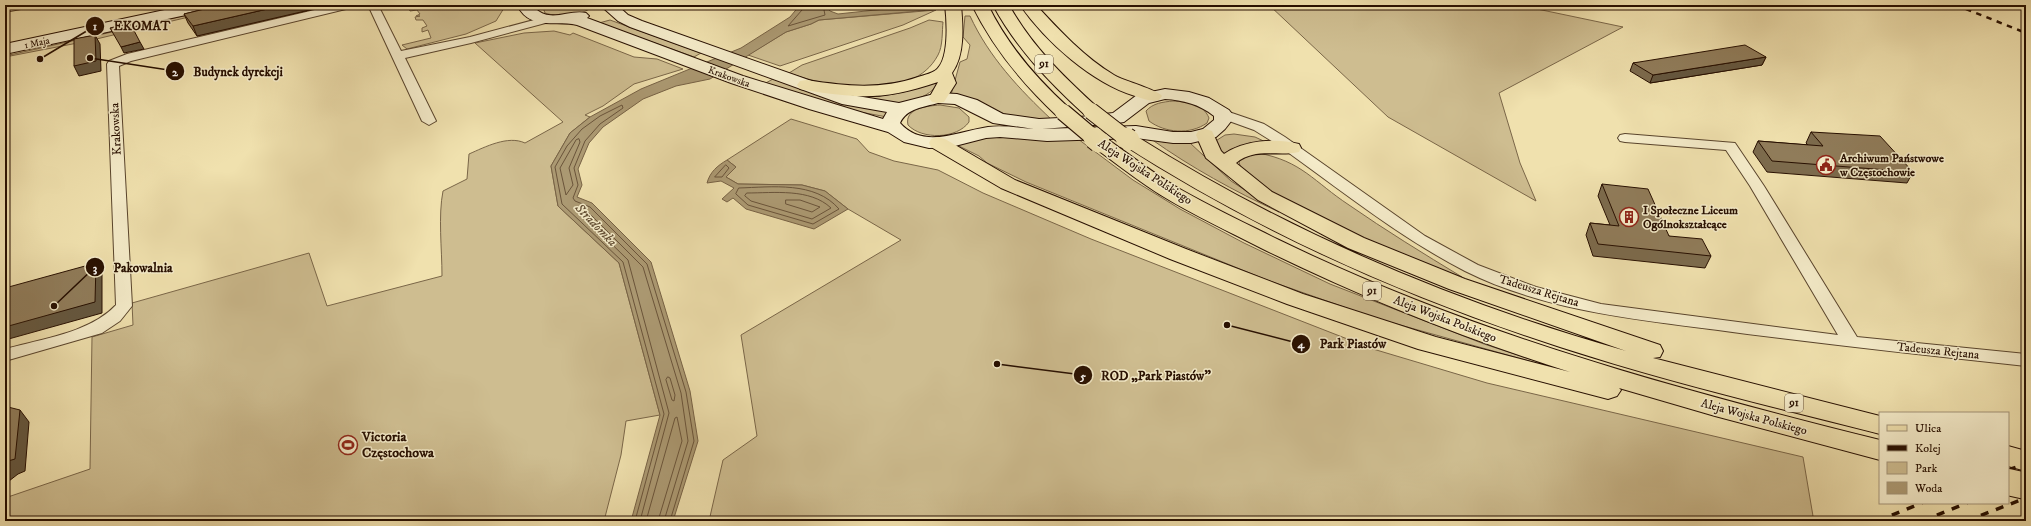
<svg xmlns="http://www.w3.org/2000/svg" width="2031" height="526" font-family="'IM FELL DW Pica',serif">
  <rect width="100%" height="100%" fill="#f0e1ae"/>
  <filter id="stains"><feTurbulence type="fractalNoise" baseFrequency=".005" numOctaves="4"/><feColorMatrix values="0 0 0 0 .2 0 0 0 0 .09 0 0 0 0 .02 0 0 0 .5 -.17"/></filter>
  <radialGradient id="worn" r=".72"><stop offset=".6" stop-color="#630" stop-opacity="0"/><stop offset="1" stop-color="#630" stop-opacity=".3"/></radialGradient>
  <!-- green -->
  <path fill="#cebd90" stroke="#7a6648" d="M232,5H239L88,41L5,57V56Z
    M407,5H503L504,8L496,21L466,34L407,49L402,45L431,38L428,30L422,32V28L427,26L423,20H416L415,17L420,16H416L420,14L417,10L410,11Z
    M542,5H595C583,16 560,18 545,13Z
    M1269,5H1518L1623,27L1499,93L1520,163L1536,201L1388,117Z
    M936,10L903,25L780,66L748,55L786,32L811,24L819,20Z
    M965,16H970C989,57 1019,89 1052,120L1013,117L951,95L960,62L967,59L970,45L963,37Z
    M610,20L701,53L694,57L599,23Z
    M929,20L943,22C942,31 943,46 938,55C913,103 830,88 789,73L802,65L910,28Z
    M554,31L570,35L573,33L634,57L657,59L683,69L634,84L603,106L585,115L590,117L570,133L551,166L558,206L619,263L660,415L626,421L621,455L604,521H5V498L90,469L92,337L133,325L132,303L309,253L327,306L442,276C442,249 438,216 443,191L467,179L469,154C485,147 508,135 525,143L563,122L475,43L524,33Z
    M941,76C936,98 904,105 884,103C872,102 861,99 850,97C883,97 913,94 941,76Z
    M773,79L800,88L888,111L887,117L844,109L764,84Z
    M1173,101C1187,102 1203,103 1209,118L1207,123C1190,135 1165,133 1149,121L1146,111C1153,103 1163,102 1173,101Z
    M940,105L959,108L969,117V122C957,139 922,140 908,125C904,108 928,106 940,105Z
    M791,119L857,139L869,152L894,161L938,170L983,193L1091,239L1373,349L1487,383L1803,457L1813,516L1798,521H709L723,460L757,436L741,335L901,240L848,209L825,191L802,185L738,184L726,177L736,167L727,160Z
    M1234,134L1255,137L1270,144C1252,143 1236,144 1221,156L1214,142L1225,135Z
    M999,136L1078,139L1133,180L1180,209L1244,243L1330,284L1484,344L1572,373L1375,318L1267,280L1026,182L987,163L979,156L957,145L985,137Z
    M1151,139L1164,142L1190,143L1231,181L1279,212C1234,191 1192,168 1151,139Z
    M1258,153C1302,161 1314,182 1349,205C1385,230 1424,254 1462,277L1404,257L1345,232L1271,192L1241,169L1239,162L1246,155Z"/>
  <!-- water -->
  <path fill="#ac9a73" stroke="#776245" d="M800,5H825L830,11L838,14L922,5H985L819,20L811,24L786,32L710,79L676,86L643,99L603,127L589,143L578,169L582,185L577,197L592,203L651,262L690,391L698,441L673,521H631L660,415L619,263L558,206L551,166L570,133L590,117L641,89L741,48L790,17Z
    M727,160L736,167L726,177L738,184L802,185L825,191L848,209L814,229L746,209L733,198L727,202L722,199L734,188L721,181L707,183C710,172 717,166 727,160Z"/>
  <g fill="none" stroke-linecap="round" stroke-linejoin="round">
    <!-- shore -->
    <path stroke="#6a543a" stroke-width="1" d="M804,5L802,10L788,26L825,15L823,5
      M898,5L900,9L943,5
      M579,139L580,142L569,168L573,185L566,195L560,168L576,140Z
      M726,165L729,168L722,177H715Z
      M739,188C772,187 815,181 839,209L813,224L748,205L736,194Z
      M747,193C774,193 810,188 831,208L812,219L751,201L745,196Z
      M786,200H800L820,207L812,212L786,204Z
      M668,377L670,378L675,395L674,401L672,400L666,380Z
      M635,521L664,414L623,262L562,204L555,167L567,146L582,129L600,116L622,105L623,108L600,124L585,141L574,168L578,185L573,198L575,201L590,207L647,264L686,392L694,441L670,521
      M640,521L669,413L628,260L579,212L580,209L588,212L643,267L681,393L688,441L664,521
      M646,521L675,418L677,417L682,441L658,521"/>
    <!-- minor casing -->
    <g stroke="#59442c" stroke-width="2">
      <path id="minor" d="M32,5L31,7L5,12V6Z
        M336,5H355L350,8L131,61L119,66L132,306L120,321L102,333L5,361V349C41,339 90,333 116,305L107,64L109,61L127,54Z
        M368,5H378L401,51L470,37L549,16L555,19L553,21L471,43L405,58L436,121L429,125L422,121Z
        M1223,110L1264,124L1285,137L1425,236L1478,265L1536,287L1601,304L1838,335L1750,186L1726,150L1625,142L1620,141L1618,138L1620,135L1625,134L1735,143L1764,186L1857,337L2026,354V366C1923,355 1821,344 1718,330C1633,319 1543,310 1465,271C1397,236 1337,187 1275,143L1254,130L1218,117L1216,114L1218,111Z"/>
    </g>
    <!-- secondary casing -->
    <g stroke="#270f00" stroke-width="2">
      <path id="secondary" d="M188,5H217L214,8L209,10L5,54V44Z
        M521,5H537L536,9C551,23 570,9 586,13L589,16L587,18L743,76L883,119L887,112L842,104L630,27L618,21L600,5H617L628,15L642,21L851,95L899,103L938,93L957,94L977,100L1003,114L1039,119L1080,117L1113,113L1137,95L1165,89L1189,92L1209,98L1229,110L1232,114V120L1225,129L1216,137L1191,143H1173L1136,138L1047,141L1000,137L986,138L951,147L929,148L904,142L888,132L809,109L731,83L577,25C558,20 534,30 520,10ZM1165,99C1183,100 1199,104 1214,116V120L1203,129L1191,132H1173L1136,126L1042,129L1118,123L1124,122L1149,103ZM938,103L955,104L993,123L1034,129C1019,128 1003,125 988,127C959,131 924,150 900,123C907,108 924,107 938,103Z"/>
    </g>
    <!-- primary casing -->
    <g stroke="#270f00" stroke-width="2">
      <path id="primary" d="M945,5H961C963,27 965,55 952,73L956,83L944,102L938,103L932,102L929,98L938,82C885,100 860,99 806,90L800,89L797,85L800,81L806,80C845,86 881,90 918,77C924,75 934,73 938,68C949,56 947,21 945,5Z
        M972,5H988C1008,46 1036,78 1069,108L1072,112L1069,116L1063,117L1057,116C1022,83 993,48 972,5Z
        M993,5H1009C1031,45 1063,76 1097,107L1100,111L1097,115L1091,116L1085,115C1049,82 1016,48 993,5Z
        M1020,5H1036C1060,31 1084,57 1114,75C1124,81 1158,90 1162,96L1159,100C1151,102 1144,99 1135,96C1092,83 1046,42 1020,5Z
        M1205,129L1212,131L1221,151L1224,154C1245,140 1275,138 1299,144L1301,148L1299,152C1277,157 1256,147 1236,163L1272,192L1364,238L1465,279L1660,345L1663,351L1660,357L1653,358L1880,416V434C1773,407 1665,381 1560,347C1405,297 1259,232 1122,144L1120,140L1122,136L1129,134L1136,136C1288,232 1453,302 1626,351L1449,289L1348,248L1258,200L1206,158L1196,135L1198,131Z
        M1099,136L1106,138C1130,155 1153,173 1178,188C1211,207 1245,223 1279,240C1470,333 1675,389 1880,440V460L1715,416L1619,388L1621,390L1617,396L1608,399L1418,349L1287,304L1170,259L1001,188L931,147L929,143L931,139L938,137L945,139L1015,180L1186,249L1303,294L1436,337L1570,372C1464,338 1360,297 1261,248C1228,231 1195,216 1164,197C1139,182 1116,163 1092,146L1090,142L1092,138Z
        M2008,446L2026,451V471L2008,466Z"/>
    </g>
    <!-- minor -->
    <use href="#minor" fill="#f5ecca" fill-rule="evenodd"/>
    <!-- secondary -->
    <use href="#secondary" fill="#f5ecca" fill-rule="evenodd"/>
    <!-- primary -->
    <use href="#primary" fill="#f0e1ae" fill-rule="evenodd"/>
    <!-- rail-far1 -->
    <path stroke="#270f00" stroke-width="2.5" stroke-dasharray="5.5 5.5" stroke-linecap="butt" d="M1966,9L2026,33"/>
    <!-- rail -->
    <path stroke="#270f00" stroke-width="3.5" stroke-dasharray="8 8" stroke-linecap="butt" d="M2008,470L2026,464
      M2008,487L2026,480
      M1877,521L1922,503
      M1922,521L1967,503
      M1966,521L2026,498"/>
    <!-- primary-bridge-far2 casing -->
    <g stroke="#270f00" stroke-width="18" stroke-linecap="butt">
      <path id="primary-bridge-far2" d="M1091,111L1127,139
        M1063,112L1095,139"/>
    </g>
    <!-- primary-bridge-far1 casing -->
    <g stroke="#270f00" stroke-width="23" stroke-linecap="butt">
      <path id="primary-bridge-far1" d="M1094,138L1099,142
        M1126,138L1129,140"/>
    </g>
    <!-- primary-bridge casing -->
    <g stroke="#270f00" stroke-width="28" stroke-linecap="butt">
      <path id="primary-bridge" d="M2008,482L2026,486"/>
    </g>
    <!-- primary-bridge-far2 -->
    <use href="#primary-bridge-far2" stroke="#f0e1ae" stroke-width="16"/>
    <!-- primary-bridge-far1 -->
    <use href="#primary-bridge-far1" stroke="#f0e1ae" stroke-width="21"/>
    <!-- primary-bridge -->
    <use href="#primary-bridge" stroke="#f0e1ae" stroke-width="26"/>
  </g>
  <!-- wall -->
  <path fill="#7c6b4d" stroke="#270f00" d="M221,5H313L314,9L197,36L188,23L184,14Z
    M1766,57L1762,65L1650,83L1630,71L1633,63Z
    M1811,132L1913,172L1907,183L1767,172L1753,152L1758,141L1808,145L1806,143Z
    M1602,184L1669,236L1711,256L1705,268L1593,256L1586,235L1590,223L1610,225L1598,196Z"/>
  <!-- shaded-wall -->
  <path fill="#65573f" stroke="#270f00" d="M285,5H313L314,9L197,36L193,26Z
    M95,35L100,44L101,71L79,76L74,66Z
    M140,42L144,49L124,53L121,47Z
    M1766,57L1762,65L1650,83L1653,75Z
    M96,263L102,274V313L5,340V327Z
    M20,410L29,422L25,471L18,474L9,481L5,483V464Z"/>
  <!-- building -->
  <path fill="#907c5a" stroke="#270f00" d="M221,5H285L193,26L184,14Z
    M130,23L140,42L121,47L110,28Z
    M95,35L96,61L74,66V39Z
    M1745,45L1766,57L1653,75L1633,63Z
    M1811,132L1880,136L1913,172L1772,161L1758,141L1823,146Z
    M1602,184L1648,189L1669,236L1702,239L1711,256L1598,244L1590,223L1619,226Z
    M96,263L95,302L5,327V288Z
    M8,407L20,410L15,459L8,461L5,464V408Z"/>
  <!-- icons -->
  <defs>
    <g id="civic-ring" transform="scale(1)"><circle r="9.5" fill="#f5ecca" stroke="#8f2418" stroke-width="1.5"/><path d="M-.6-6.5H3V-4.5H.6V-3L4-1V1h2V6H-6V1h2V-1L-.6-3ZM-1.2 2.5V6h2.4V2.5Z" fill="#8f2418"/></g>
    <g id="building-ring" transform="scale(1)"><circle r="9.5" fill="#f5ecca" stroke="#8f2418" stroke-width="1.5"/><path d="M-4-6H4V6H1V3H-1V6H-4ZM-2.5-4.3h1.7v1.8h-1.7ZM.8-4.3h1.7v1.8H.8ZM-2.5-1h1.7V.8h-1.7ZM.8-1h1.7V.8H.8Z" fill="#8f2418"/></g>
    <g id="stadium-ring" transform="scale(1)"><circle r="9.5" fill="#f5ecca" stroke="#8f2418" stroke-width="1.5"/><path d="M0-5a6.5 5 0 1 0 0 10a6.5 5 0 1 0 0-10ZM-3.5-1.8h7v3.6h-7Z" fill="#8f2418"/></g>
  </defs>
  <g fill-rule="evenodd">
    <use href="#civic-ring" x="1826" y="165"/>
    <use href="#building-ring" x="1629" y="217"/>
    <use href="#stadium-ring" x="348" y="445"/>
  </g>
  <g text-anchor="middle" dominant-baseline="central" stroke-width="3" stroke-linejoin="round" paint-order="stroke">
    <!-- far-street labels -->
    <g font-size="10" fill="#270f00" stroke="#f5ecca">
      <text transform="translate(37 43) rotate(-12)">1 Maja</text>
      <text transform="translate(729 77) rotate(20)">Krakowska</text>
    </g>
    <!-- shield labels -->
    <g fill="#f5ecca" stroke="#65513d" stroke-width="1">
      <rect x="1035" y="55" width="18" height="18" rx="3"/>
      <rect x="1363" y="282" width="18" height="18" rx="3"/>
      <rect x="1785" y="394" width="18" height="18" rx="3"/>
    </g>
    <g font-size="11" font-weight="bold" fill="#270f00">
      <text x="1044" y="64">91</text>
      <text x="1372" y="291">91</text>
      <text x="1794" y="403">91</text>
    </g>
    <!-- street labels -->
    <g font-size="12" fill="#270f00" stroke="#f5ecca">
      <text transform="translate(116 129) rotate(-93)">Krakowska</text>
      <text transform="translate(1145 172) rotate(33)">Aleja Wojska Polskiego</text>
      <text transform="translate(1539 291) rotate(17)">Tadeusza Rejtana</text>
      <text transform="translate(1445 319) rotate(21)">Aleja Wojska Polskiego</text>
      <text transform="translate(1938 351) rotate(6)">Tadeusza Rejtana</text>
      <text transform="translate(1754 417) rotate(15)">Aleja Wojska Polskiego</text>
    </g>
    <!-- poi labels -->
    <g font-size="12" font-weight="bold" fill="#270f00" stroke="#f5ecca" text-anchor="start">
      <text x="1840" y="158">Archiwum Państwowe<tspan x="1840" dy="14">w Częstochowie</tspan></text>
      <text x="1643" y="210">I Społeczne Liceum<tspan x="1643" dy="14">Ogólnokształcące</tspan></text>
    </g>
    <!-- water labels -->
    <g font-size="13" font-style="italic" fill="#634e34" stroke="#f5ecca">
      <text transform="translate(596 225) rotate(46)">Stradomka</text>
    </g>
    <!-- near-poi labels -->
    <g font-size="14" font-weight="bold" fill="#270f00" stroke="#f5ecca" text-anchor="start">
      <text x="362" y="437">Victoria<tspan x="362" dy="16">Częstochowa</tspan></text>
    </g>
  </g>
  <!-- callouts -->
  <path fill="none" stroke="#270f00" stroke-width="1.5" d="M40 59L95 26M90 58L175 71M54 306L95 267M1227 325L1301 344M997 364L1083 375"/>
  <g fill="#270f00" stroke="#f5ecca" stroke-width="1.5">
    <circle cx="40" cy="59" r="4"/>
    <circle cx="90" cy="58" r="4"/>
    <circle cx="54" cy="306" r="4"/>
    <circle cx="1227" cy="325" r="4"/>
    <circle cx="997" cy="364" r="4"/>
    <circle cx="95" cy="26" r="10"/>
    <circle cx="175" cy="71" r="10"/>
    <circle cx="95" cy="267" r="10"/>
    <circle cx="1301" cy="344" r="10"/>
    <circle cx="1083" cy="375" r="10"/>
  </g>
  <g font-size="12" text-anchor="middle" font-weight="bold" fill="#fff">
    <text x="95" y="30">1</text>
    <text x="175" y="76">2</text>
    <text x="95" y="272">3</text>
    <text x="1301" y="348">4</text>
    <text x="1083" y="380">5</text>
  </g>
  <g font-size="13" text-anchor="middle" font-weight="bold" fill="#270f00" stroke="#f5ecca" stroke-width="3" stroke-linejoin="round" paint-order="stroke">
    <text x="142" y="30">EKOMAT</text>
    <text x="238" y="76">Budynek dyrekcji</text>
    <text x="143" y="272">Pakowalnia</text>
    <text x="1353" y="348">Park Piastów</text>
    <text x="1156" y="380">ROD „Park Piastów”</text>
  </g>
  <!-- margin -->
  <rect width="2031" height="526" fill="none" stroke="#f0e1ae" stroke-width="20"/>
  <rect x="6" y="6" width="2019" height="514" fill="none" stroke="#270f00" stroke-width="2"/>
  <rect x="10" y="10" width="2011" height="506" fill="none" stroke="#270f00"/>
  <!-- legend -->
  <rect x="1879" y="412" width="130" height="92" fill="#f5ecca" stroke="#a39479"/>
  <rect x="1887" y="425" width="20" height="6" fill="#f0e1ae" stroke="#a39479"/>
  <text x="1915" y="432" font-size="12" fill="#270f00">Ulica</text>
  <rect x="1887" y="445" width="20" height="6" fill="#270f00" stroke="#a39479"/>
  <text x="1915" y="452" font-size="12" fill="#270f00">Kolej</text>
  <rect x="1887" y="462" width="20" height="12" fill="#cebd90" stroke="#a39479"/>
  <text x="1915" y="472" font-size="12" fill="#270f00">Park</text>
  <rect x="1887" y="482" width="20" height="12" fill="#ac9a73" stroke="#a39479"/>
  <text x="1915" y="492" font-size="12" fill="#270f00">Woda</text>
  <rect width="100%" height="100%" filter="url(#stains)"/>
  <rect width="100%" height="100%" fill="url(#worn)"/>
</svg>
